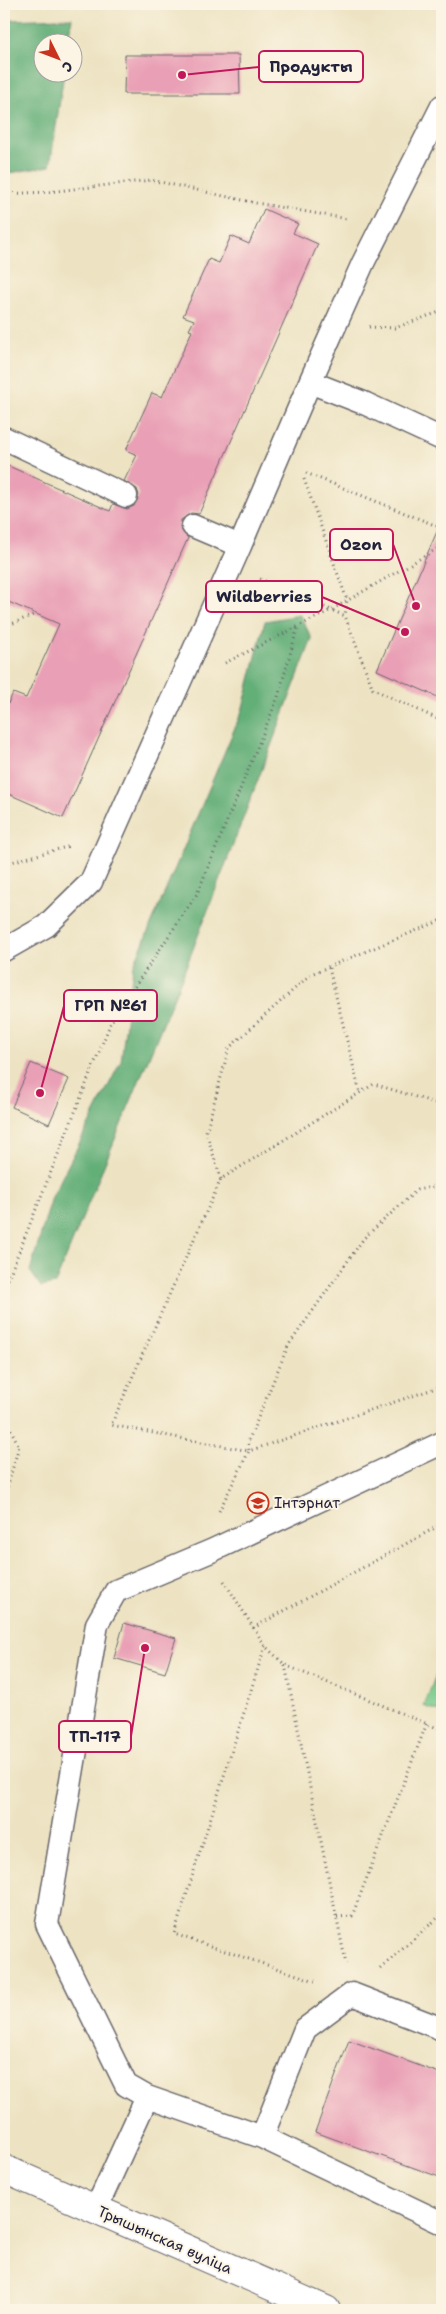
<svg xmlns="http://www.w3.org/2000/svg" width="446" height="2314" font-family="'Shantell Sans',sans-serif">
  <rect width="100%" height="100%" fill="#fcf5e5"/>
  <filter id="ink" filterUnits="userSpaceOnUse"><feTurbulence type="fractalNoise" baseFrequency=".02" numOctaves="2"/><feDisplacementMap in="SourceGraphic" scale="10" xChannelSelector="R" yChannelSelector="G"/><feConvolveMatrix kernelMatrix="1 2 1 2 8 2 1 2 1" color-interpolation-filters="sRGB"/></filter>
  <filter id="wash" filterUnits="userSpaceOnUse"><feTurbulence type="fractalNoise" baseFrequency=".0096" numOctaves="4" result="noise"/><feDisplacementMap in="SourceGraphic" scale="20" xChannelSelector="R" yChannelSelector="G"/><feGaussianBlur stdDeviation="1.12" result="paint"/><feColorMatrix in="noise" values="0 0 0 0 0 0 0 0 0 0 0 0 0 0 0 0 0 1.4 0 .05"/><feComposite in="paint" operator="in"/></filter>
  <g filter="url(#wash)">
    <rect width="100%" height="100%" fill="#ede3c3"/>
    <!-- green -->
    <path fill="#7acb8d" stroke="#4e7664" d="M442,1659V1713L424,1706Z"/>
    <!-- forest -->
    <path fill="#63af78" stroke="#42685a" d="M72,18L68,42H42V72L64,73L50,166L10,173L4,170V20Z
      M300,615L312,639L183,975L55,1284L41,1287L30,1271L52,1197L121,1061L133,967L242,711L265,621Z"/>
    <g id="blocks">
      <!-- building -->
      <path fill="#e99fb5" d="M125,55H239L240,94H124Z
        M264,209L298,224L293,233L318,244L199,514L191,513L181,520L180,528L188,538L63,818L4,792V712L13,693L26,698L59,624L4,600V464L110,511L113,504L127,509L134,506L139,495L137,489L124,481L137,455L126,450L152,393L162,397L192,331L189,330L194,320L183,316L209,259L219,263L231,236L249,244Z
        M442,520V699L377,670Z
        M31,1063L69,1079L49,1124L12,1107Z
        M124,1623L176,1638L165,1673L114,1658Z
        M349,2040L442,2074V2178L315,2132Z"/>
    </g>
  </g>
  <g filter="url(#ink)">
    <use href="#blocks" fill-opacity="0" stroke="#69666b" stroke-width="1"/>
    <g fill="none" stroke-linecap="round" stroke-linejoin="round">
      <!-- service casing -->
      <g stroke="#69666b" stroke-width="25">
        <path id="service" d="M310,382L366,404L442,439
          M4,438L126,496
          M193,526L240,546L310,382L363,263L442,106
          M4,950L46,926L91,882L240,546
          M442,1443L211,1551L116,1591L97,1624L47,1924L126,2085L147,2097L262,2137L305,2029L352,1994L442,2029
          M262,2137L442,2223
          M96,2209L147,2097"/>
      </g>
      <!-- minor casing -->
      <g stroke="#69666b" stroke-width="30">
        <path id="minor" d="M4,2169L326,2310"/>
      </g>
      <!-- path -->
      <path stroke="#69666b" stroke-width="3" stroke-dasharray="1 4" stroke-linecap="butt" d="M4,194L48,192L151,180L256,203L348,219
        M369,327L395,328L442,311
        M306,473L442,528
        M304,479L347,600L345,616
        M260,579L345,616L373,689L442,721
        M4,627L33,615
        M225,663L331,610L442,546
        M4,864L70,846
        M439,920L442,925
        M329,968L360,1093
        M221,1179L206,1132L229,1048L311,974L442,920
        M442,1185L417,1190L364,1238L288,1346L248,1442L249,1451L442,1386
        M4,1289L111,1022L197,894L278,697L298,626
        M4,1416L19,1446L4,1499
        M219,1511L249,1451L111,1425L221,1179L374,1084L442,1105
        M224,1581L265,1646L285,1665L442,1730
        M253,1628L442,1524
        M265,1646L174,1934L315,1981
        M285,1665L346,1964
        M337,1917L352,1916L427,1723
        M380,1969L442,1914"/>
      <!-- service -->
      <use href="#service" stroke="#fff" stroke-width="22"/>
      <!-- minor -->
      <use href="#minor" stroke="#fff" stroke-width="28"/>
    </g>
  </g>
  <!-- icons -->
  <defs>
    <g id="school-ring" transform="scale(1.125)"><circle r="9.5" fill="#fcf5e5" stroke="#c8321e" stroke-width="1.5"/><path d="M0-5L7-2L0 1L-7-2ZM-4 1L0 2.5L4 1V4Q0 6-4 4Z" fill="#c8321e"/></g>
  </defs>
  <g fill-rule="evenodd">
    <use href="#school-ring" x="258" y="1503"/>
  </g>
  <g text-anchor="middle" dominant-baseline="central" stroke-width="4" stroke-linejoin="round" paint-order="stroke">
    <!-- poi labels -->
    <g font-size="15" fill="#22223b" stroke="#fcf5e5" text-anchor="start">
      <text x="274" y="1503">Інтэрнат</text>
    </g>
    <!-- street labels -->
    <g font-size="15" fill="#22223b" stroke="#fcf5e5">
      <text transform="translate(165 2240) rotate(24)">Трышынская вуліца</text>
    </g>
  </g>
  <!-- callouts -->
  <path fill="none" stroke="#c2185b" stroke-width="2" d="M182 75L259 67M416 606L393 544M405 632L322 597M40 1093L64 1006M145 1648L131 1736"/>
  <g fill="#c2185b" stroke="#fcf5e5" stroke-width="2">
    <circle cx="182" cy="75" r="5"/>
    <circle cx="416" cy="606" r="5"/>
    <circle cx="405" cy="632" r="5"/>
    <circle cx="40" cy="1093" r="5"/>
    <circle cx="145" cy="1648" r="5"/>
  </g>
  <g fill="#fcf5e5" stroke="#c2185b" stroke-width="2">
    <rect x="259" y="51" width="104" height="31" rx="5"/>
    <rect x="330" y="529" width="63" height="31" rx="5"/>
    <rect x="206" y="581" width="116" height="31" rx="5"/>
    <rect x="64" y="990" width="93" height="31" rx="5"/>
    <rect x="59" y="1721" width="72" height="31" rx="5"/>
  </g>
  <g font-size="16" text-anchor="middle" font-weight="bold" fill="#22223b">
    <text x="311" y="72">Продукты</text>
    <text x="361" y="550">Ozon</text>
    <text x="264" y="602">Wildberries</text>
    <text x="111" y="1011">ГРП №61</text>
    <text x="95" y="1742">ТП-117</text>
  </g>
  <!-- margin -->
  <rect width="446" height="2314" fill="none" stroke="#fcf5e5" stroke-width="20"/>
  <!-- north arrow -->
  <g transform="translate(58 58) rotate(132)"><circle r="24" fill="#fcf5e5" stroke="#a5a1a1"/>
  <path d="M0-4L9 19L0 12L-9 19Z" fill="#c8321e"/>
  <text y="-8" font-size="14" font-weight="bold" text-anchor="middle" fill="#22223b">С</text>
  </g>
</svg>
